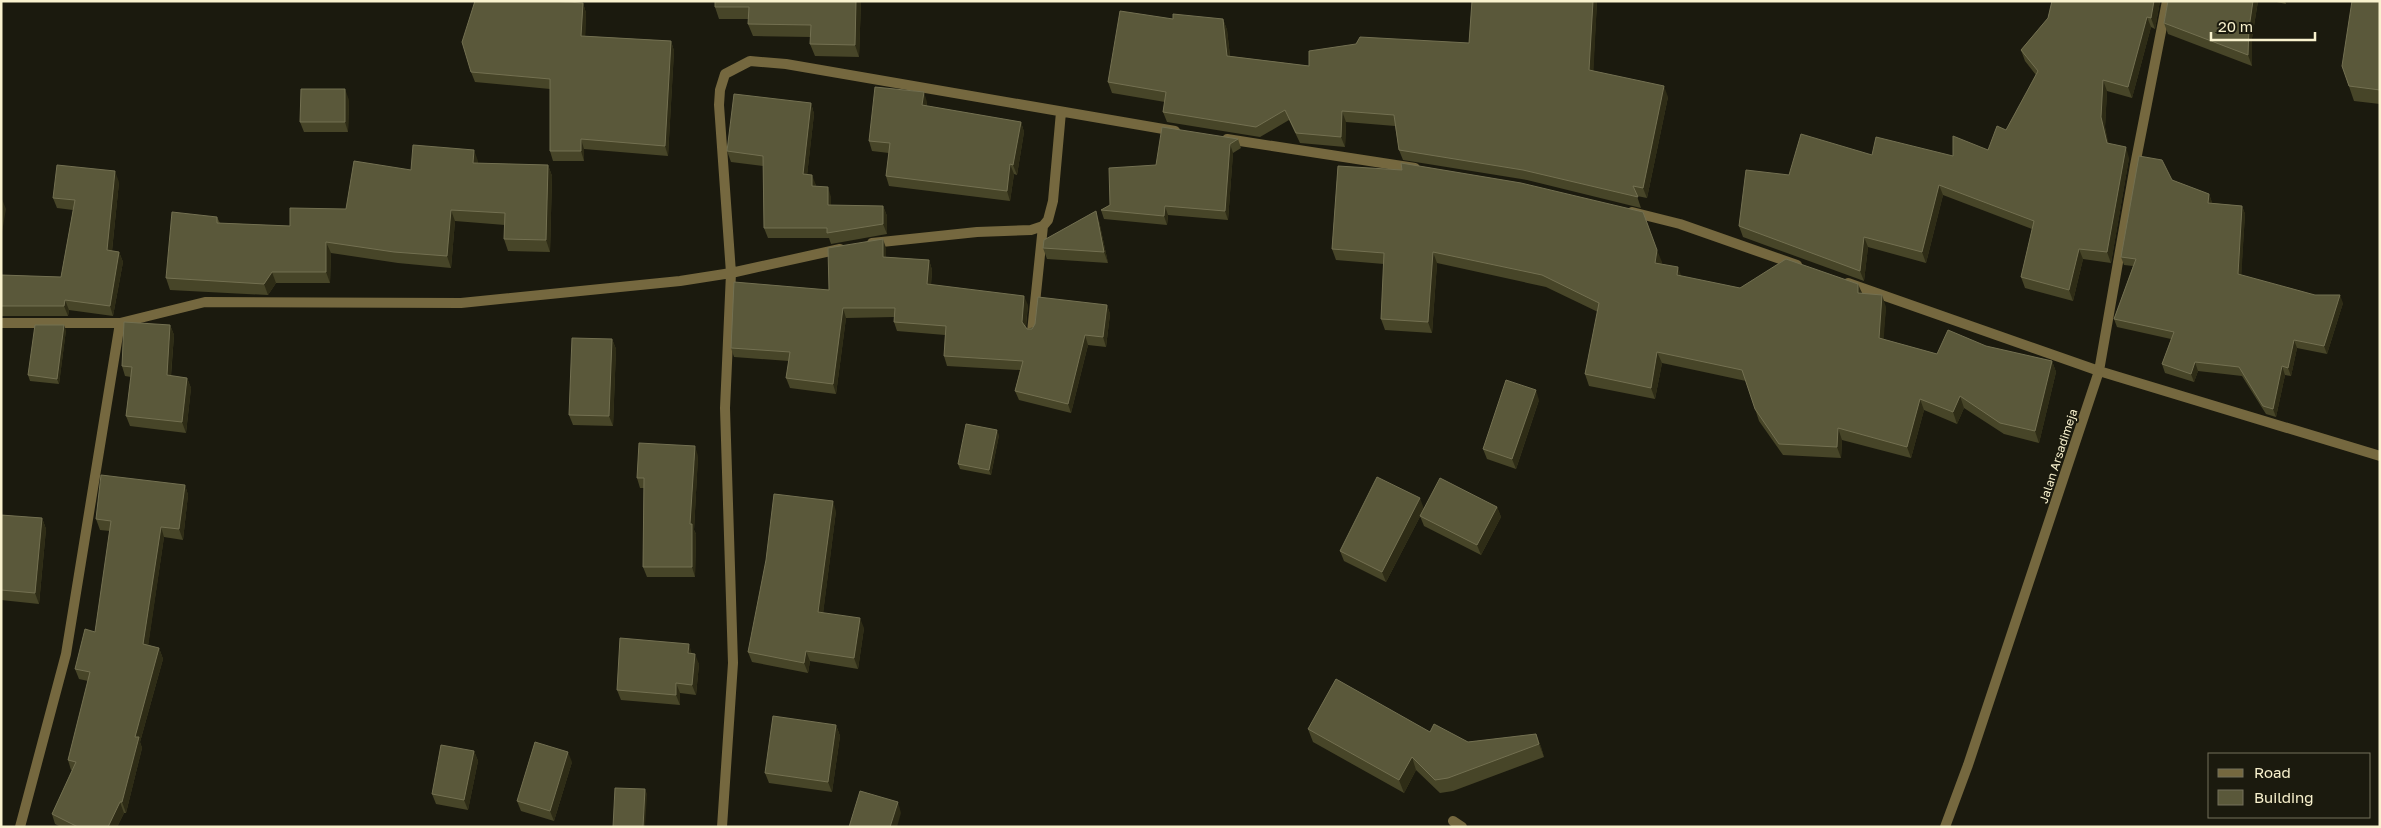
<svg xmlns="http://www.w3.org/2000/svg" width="2381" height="828" font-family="'Golos Text',sans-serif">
  <rect width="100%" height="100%" fill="#1b1a0e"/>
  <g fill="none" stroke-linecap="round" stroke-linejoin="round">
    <!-- minor -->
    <path stroke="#75683f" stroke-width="10" d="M1227,139L1415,168
      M1632,212L1680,224L1797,265
      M872,243L977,232L1031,230L1043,226L1048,220L1053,201L1061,112
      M1848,283L2099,371L2380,456
      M1,323H120L205,302L461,303L680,281L731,273L840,249
      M1032,332L1043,226
      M1453,821L1462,827
      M20,827L66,654L120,323
      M722,827L733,663L725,408L731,273L719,105L720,90L725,74L750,61L786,64L1175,131
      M1945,827L1968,765L2099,371L2135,165L2167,1"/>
  </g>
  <!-- wall -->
  <path fill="#474528" d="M861,1L859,57L815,56L810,44L811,37L753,36L748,24L749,19H719L715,7Z
    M1472,1H1597L1593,71L1668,97L1647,198L1637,196L1641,208L1527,180L1403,160L1399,150L1395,126L1346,122L1345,147L1300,143L1289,120L1260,137L1167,122L1163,112L1165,102L1112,93L1108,82L1173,19H1223L1227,30L1230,56L1309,66L1469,43Z
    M2052,1H2160L2155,29L2151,27L2132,98L2107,91L2105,127L2108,144L2129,158L2111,263L2083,259L2073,301L2025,288L2021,277L2032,229L1943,195L1926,263L1868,247L1864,281L1743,237L1739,226L1789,175L1872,155L1953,156L1988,150L2006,130L2036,75L2025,61L2021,50L2048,18Z
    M2168,1H2258L2252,38V66L2168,34L2164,23Z
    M2272,1H2285L2286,4Z
    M2380,1V104L2354,101L2342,66Z
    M583,3L586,13L585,36L671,41L674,51L668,156L584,149V161H553L550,151V89L475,82L471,72Z
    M349,100L348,132H304L300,122Z
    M927,102V106L1021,122L1024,132L1017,175L1014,174L1010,201L889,186L886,176L889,153L872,151L869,141Z
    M811,103L814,114L807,175L816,185V186L831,197V205L883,206L887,216V234L831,244L829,238H768L764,228L763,166L731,162L727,151Z
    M1238,139L1241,148L1233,153L1228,220L1168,215L1167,225L1104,219L1101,210L1110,205L1156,165Z
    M478,161V163L548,165L552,176L550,252L508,251L504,239L505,225L455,221L451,268L398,263L331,253L330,283H276L268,295L170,290L166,278L217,217L220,223L290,226L346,209L411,170Z
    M1338,166L1662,262L1661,264L1681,276L1740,288L1862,294L1886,307L1883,339L1937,354L1986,346L2052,361L2056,372L2039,443L2004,434L1964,408L1957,424L1924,410L1911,458L1842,440L1841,458L1783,455L1759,421L1746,381L1662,363L1655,399L1589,386L1585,374L1598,312L1546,287L1437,263L1432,333L1385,330L1381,319L1384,264L1336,260L1332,249Z
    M2172,180L2209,194L2212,203L2242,206L2245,214L2241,275L2343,303L2327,354L2297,348L2291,376L2285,375L2276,417L2266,414L2242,376L2198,371L2194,382L2165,373L2162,364L2171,339L2117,327L2114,319L2133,266L2124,265L2121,257Z
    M119,182L112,251L119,252L123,262L113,316L69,310L68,316H1V275L61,277L73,210L57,208L53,198Z
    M1099,221L1108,263L1047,259L1043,248Z
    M886,248V257L929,260L932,270L931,285L1028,305L1026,327L1027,329L1107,305L1110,314L1106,347L1088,345L1071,413L1019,400L1015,391L1020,370L947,366L944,356L945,335L897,331L894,322V317L846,318L836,394L790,388L786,378L789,361L734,357L731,348L829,290Z
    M170,325L174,335L171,376L187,378L191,388L186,433L130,426L126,416L131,377L125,376L122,366Z
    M66,330L59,384L30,381L28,375Z
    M612,339L616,349L613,426L573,425L569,415Z
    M1539,400L1516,469L1487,459L1483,449Z
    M999,435L991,475L960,469L958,464Z
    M698,456L694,530L696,534L695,577H647L643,567L644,488H640L637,478Z
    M185,485L188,495L183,540L164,537L148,645L159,648L163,659L140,742L142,748L126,813H124L117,827H61L55,824L52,814L72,770H71L68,760L88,681L79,679L75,669L95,632L110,531L100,530L96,519Z
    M1497,507L1501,517L1481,555L1424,526L1420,516Z
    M1424,509L1386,582L1344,561L1340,551Z
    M836,511L823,613L864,628L858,669L810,661L808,673L752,662L748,652Z
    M1,515L42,518L46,529L39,604L1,600Z
    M692,654L699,664L696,695L680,693V705L621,700L617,690Z
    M836,725L840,736L832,792L769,783L765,773Z
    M1308,729L1430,732L1468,742L1536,734L1541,747L1544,757L1453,791L1440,793L1416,770L1404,793L1313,742Z
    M474,751L478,761L468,810L436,804L432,794Z
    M572,762L554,821L521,811L517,801Z"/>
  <!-- shaded-wall -->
  <path fill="#2e2c16" d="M856,1H861L859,57L855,45Z
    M1593,1H1597L1593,81L1589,70Z
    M2154,1H2160L2155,29L2151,18Z
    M2253,1H2258L2252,38V66L2248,55L2249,28Z
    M583,3L586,13L585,46L581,36Z
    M2147,17L2151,27L2132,98L2128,87Z
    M1223,19L1227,30L1231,66L1227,56Z
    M671,41L674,51L668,156L665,146Z
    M2103,80L2107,91L2105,127L2111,154L2107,143L2101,117Z
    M1664,86L1668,97L1647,198L1643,188Z
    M345,89L349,100L348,132L345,122Z
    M924,92L927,102L926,115L922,105Z
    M811,103L814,114L806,185L803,174Z
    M1342,111L1346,122L1345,147L1341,137Z
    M1021,122L1024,132L1017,175L1013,165Z
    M581,139L584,149V161L581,151Z
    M1230,144L1233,153L1228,220L1225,211Z
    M2126,147L2129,158L2111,263L2107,252Z
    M474,150L478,161L477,174L473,163Z
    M1010,164L1014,174L1010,201L1007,191Z
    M548,165L552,176L550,252L546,240Z
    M115,171L119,182L111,260L107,250Z
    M812,175L816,185V196L812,186Z
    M1939,185L1943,195L1926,263L1922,252Z
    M828,187L831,197V215L828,205Z
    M2209,194L2212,202L2211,212L2208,203Z
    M2,199L6,209L1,238V205Z
    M883,206L887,216V234L883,224Z
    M1165,206L1168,215L1167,225L1164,216Z
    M2242,206L2245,214L2241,282L2238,274Z
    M451,210L455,221L451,268L447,256Z
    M1096,211L1099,221L1108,263L1104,252Z
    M1864,237L1868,247L1864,281L1860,271Z
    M883,239L886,248V266L883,257Z
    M326,242L331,253L330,283L326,272Z
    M2079,249L2083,259L2073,301L2069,290Z
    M1657,250L1662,262L1659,274L1655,263Z
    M119,252L123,262L113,316L110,306Z
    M1433,252L1437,263L1432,333L1428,322Z
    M929,260L932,270L930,294L927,284Z
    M1678,267L1682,278L1677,275Z
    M272,272L276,283L268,295L264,284Z
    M1858,284L1863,295L1858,293Z
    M1882,295L1886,307L1883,349L1879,338Z
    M2340,295L2343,303L2327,354L2324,346Z
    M1024,296L1028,305L1025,332L1022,322Z
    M65,300L69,310L68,316L64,306Z
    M1107,305L1110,314L1106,347L1103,337Z
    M843,308L846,318L836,394L833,384Z
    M64,325L66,330L59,384L57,379Z
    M170,325L174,335L170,385L167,375Z
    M1085,335L1088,345L1071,413L1068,404Z
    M612,339L616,349L613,426L609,416Z
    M2294,340L2297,348L2291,376L2288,368Z
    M1657,352L1662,363L1655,399L1651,388Z
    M2052,361L2056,372L2039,443L2035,431Z
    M2195,362L2198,371L2194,382L2191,374Z
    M2282,366L2285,375L2276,417L2273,409Z
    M187,378L191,388L186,433L182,422Z
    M1536,390L1539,400L1516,469L1512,459Z
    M1960,396L1964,408L1957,424L1953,412Z
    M1920,399L1924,410L1911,458L1907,447Z
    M1838,428L1842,440L1841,458L1837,447Z
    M997,430L999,435L991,475L989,470Z
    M695,446L698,456L694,530L696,534L695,577L692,567L690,524Z
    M185,485L188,495L183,540L179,529Z
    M1420,498L1424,509L1386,582L1382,572Z
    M833,501L836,511L822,622L818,612Z
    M1497,507L1501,517L1481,555L1477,545Z
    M42,518L46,529L39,604L35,593Z
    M161,527L164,537L147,654L143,644Z
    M860,618L864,628L858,669L854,658Z
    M689,644L692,654L688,653Z
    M159,648L163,659L140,742L142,748L126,813L122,802L135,737Z
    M806,651L810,661L808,673L804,663Z
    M695,654L699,664L696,695L692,685Z
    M676,683L680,693V705L676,695Z
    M836,725L840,736L832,792L828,782Z
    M1536,734L1541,747L1544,757L1539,744Z
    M474,751L478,761L468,810L464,800Z
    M568,752L572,762L554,821L550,811Z
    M1412,757L1416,770L1404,793L1399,780Z
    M645,789L647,794L645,827H643Z
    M120,802L124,813L117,827H108Z
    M898,802L901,813L897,827H890Z"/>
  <!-- building -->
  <path fill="#5a583a" stroke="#737051" d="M475,1H550L583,3L581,36L671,41L665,146L581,139V151H550V79L471,72L462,42Z
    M715,1H856L855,45L810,44L811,25L748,24L749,7H715Z
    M1472,1H1593L1589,70L1664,86L1643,188L1633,186L1638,197L1523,170L1399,150L1394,115L1342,111L1341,137L1296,133L1285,110L1256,127L1163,112L1166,92L1108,82L1120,11L1173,19V14L1223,19L1227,56L1309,66V51L1356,44L1360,37L1469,43Z
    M2052,1H2154L2151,18L2147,17L2128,87L2103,80L2101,117L2107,143L2126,147L2107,252L2079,249L2069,290L2021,277L2034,221L1939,185L1922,252L1864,237L1860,271L1739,226L1746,170L1789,175L1801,134L1872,155L1876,137L1953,156V136L1988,150L1997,126L2006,130L2038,71L2021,50L2048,18Z
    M2168,1H2253L2249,28L2248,55L2164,23Z
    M2352,1H2380V90L2349,86L2342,66Z
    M875,87L924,92L922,105L1021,122L1013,165L1010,164L1007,191L886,176L890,143L869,141Z
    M301,89H345V122H300Z
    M734,94L811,103L803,174L812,175V186L828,187V205L883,206V224L827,233V228H764L763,156L727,151Z
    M1162,127L1238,139L1230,144L1225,211L1165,206L1164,216L1101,210L1110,205L1109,168L1156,165Z
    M413,145L474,150L473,163L548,165L546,240L504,239L505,213L451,210L447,256L394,252L326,242V272H272L264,284L166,278L172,212L217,217V223L290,226V208L346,209L354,161L411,170Z
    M2139,156L2162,160L2172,180L2209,194L2208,203L2242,206L2238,274L2315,295H2340L2324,346L2294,340L2288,368L2282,366L2273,409L2263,406L2239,367L2195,362L2191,374L2162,364L2174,332L2114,319L2136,259L2121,257Z
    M1401,163L1521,183L1643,212L1657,250L1655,263L1678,267L1677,275L1740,288L1786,259L1858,284V293L1882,295L1879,338L1937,354L1948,330L1986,346L2052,361L2035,431L2000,423L1960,396L1953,412L1920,399L1907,447L1838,428L1837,447L1779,444L1755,409L1742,370L1657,352L1651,388L1585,374L1599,303L1542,275L1433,252L1428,322L1381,319L1384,253L1332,249L1338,166L1402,170Z
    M57,165L115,171L107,250L119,252L110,306L65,300L64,306H1V275L61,277L75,200L53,198Z
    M1096,211L1104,252L1043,248L1044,240Z
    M883,239V257L929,260L927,284L1024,296L1022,322L1027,329H1032L1035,324L1038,297L1107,305L1103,337L1085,335L1068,404L1015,391L1023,361L944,356L946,326L894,322L895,308H843L833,384L786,378L790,352L731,348L734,282L829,290L828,248Z
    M124,322L170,325L167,375L187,378L182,422L126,416L132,367L122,366Z
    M35,325H64L57,379L28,375Z
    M572,338L612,339L609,416L569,415Z
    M1506,380L1536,390L1512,459L1483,449Z
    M966,424L997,430L989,470L958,464Z
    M639,443L695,446L690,524H692V567H643L644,478H637Z
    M101,475L185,485L179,529L161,527L143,644L159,648L135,737H139L122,802H120L108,827H78L52,814L76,762L68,760L90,672L75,669L85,629L95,632L111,521L96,519Z
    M1377,477L1420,498L1382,572L1340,551Z
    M1440,478L1497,507L1477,545L1420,516Z
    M774,494L833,501L818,612L860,618L854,658L806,651L804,663L748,652L766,560Z
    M1,515L42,518L35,593L1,590Z
    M620,638L689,644L688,653L695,654L692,685L676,683V695L617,690Z
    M1336,679L1430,732L1434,724L1468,742L1536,734L1539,744L1448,778L1435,780L1412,757L1399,780L1308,729Z
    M773,716L836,725L828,782L765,773Z
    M535,742L568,752L550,811L517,801Z
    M441,745L474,751L464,800L432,794Z
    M615,788L645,789L643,827H613Z
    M860,791L898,802L890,827H849Z"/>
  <g text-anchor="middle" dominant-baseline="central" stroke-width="4" stroke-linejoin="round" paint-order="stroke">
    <!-- street labels -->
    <g font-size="12" fill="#f9f2ce" stroke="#1b1a0e">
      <text transform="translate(2058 456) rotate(-72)">Jalan Arsadimeja</text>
    </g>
  </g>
  <!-- border -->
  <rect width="2381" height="828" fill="none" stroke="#f9f2ce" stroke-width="5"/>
  <!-- legend -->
  <rect x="2208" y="753" width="162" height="65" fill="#1b1a0e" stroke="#74705b"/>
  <rect x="2218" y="769" width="25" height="8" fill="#75683f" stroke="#74705b"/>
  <text x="2254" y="778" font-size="15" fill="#f9f2ce">Road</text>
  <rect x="2218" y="790" width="25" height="15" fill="#5a583a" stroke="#74705b"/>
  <text x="2254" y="803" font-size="15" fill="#f9f2ce">Building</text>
  <!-- scale -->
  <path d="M2211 32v8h104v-8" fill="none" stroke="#f9f2ce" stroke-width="2.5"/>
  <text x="2218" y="32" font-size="15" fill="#f9f2ce" stroke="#1b1a0e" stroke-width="4" paint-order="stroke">20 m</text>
</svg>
